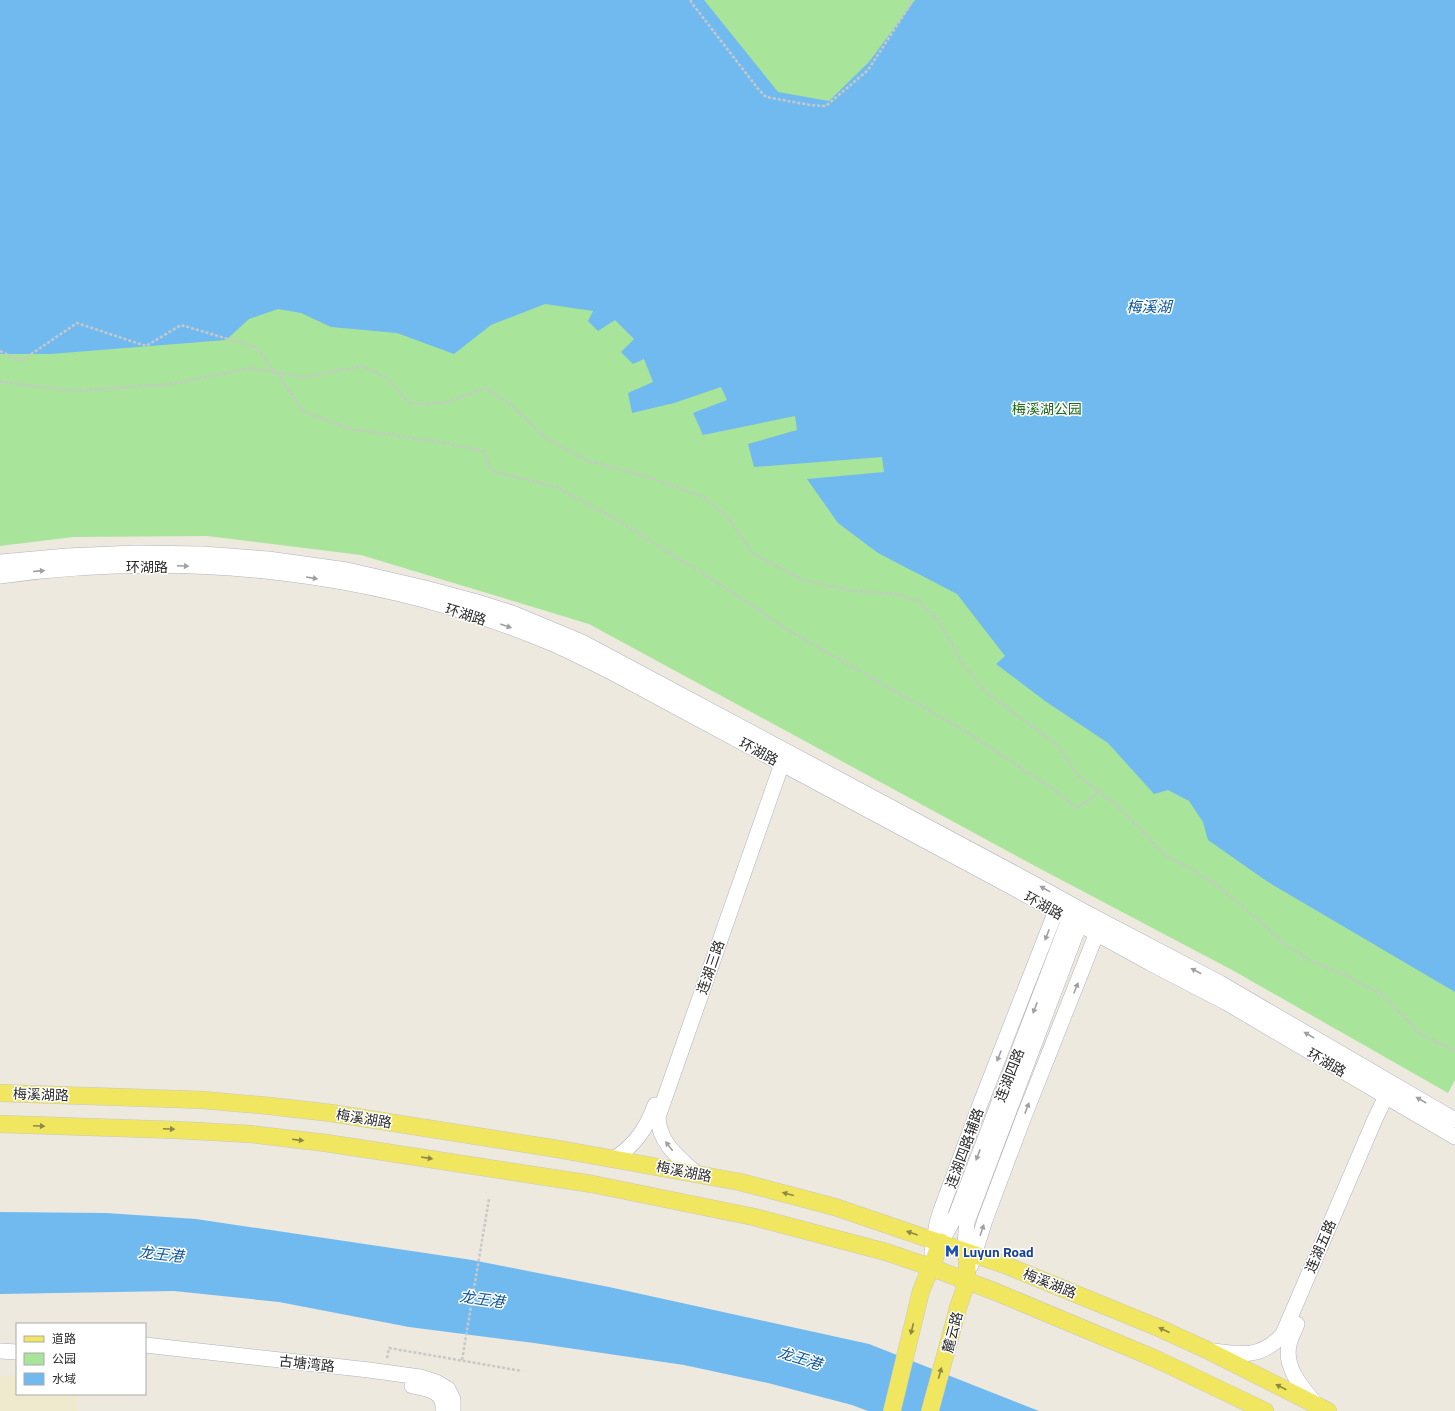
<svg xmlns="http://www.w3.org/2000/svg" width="1455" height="1411" font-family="'Titillium Web','Noto Sans SC',sans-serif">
  <rect width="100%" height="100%" fill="#ede9de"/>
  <!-- education -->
  <path fill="#efe9cd" d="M17,1375V1394H77V1411H0V1376Z"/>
  <!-- green -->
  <path fill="#a8e49a" d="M0,0H1455V1080L1448,1093L1234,971L1035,866L589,624L361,555L207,536L73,537L0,546Z"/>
  <!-- water -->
  <path fill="#71baef" d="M0,0H704L778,92L829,101L869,62L915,0H1455V992L1268,882L1208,840L1203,822L1189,801L1168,790L1154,794L1108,743L1045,701L996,664L1005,656L957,594L878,553L838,523L807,479L884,472L882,457L754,467L748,444L797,430L795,416L703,435L693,413L727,400L721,387L674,403L632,413L628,393L653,382L644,359L633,364L621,352L634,339L615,320L598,331L588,321L593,311L545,304L491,325L454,354L397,333L331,327L301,313L278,309L249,319L226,340L50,354H0Z
    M0,1212L106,1213L196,1219L472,1260L609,1287L869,1344L1039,1411H868L852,1405L768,1383L684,1365L534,1343L409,1327L279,1302L174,1291L0,1294Z"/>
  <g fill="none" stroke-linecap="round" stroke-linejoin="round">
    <!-- secondary casing -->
    <g stroke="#b1b1bf" stroke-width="16">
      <path id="secondary" d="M0,562L67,556L136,553L203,554L268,559L347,570L421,587L477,602L512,613L584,643L1027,880L1085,912L1220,983L1455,1120
        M0,576C185,550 379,571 551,643C571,652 591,662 611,672L1019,891L1150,963L1227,1003L1455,1137
        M614,1159C635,1145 647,1128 655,1105
        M697,1174C678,1157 659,1143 658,1117L785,755
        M941,1242L956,1215L1073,909
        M932,1252L937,1223L941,1210L981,1102L1059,903
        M967,1252L965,1243L967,1222L1083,915
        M971,1265L985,1220L1023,1119L1100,925
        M1297,1324C1295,1330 1292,1335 1290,1341C1282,1365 1301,1387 1316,1404
        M145,1345L369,1370L420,1377L436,1382L448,1389L453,1399V1411
        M0,1351L17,1352
        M1214,1351C1243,1355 1262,1358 1283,1334L1375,1119L1390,1088
        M412,1386C428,1389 445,1391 443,1411"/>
    </g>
    <!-- primary casing -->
    <g stroke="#c8c8c8" stroke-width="18">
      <path id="primary" d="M0,1093L203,1100L270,1106L331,1113L558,1149L740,1182L835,1207L1005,1265L1159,1328L1207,1350L1328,1411
        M0,1124L177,1130L250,1134L326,1143L592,1184L754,1217L886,1252L930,1267L996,1292L1156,1359L1265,1411
        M892,1411L921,1291L941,1242
        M930,1411L958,1308L967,1281V1252"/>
    </g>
    <!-- path -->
    <path stroke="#c8c8c8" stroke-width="2.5" stroke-dasharray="3 2" stroke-linecap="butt" d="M691,0V2L759,90L766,97L810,105L826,106L868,70L909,7L911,0
      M0,351L21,361L77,323L146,346L181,325L255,347L276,372L304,412L351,429L447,443L484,451L492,471L556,487L619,521L727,589L783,627L970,734L1053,789L1077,808L1099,792
      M0,382L75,391L171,384L251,368L303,377L363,366L388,379L410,404L445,403L485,388L508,402L544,437L586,460L648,477L704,497L729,519L752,553L803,580L852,591L896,594L920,602L939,621L964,666L985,691L1057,745L1078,775L1124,812L1165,855L1195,871L1224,890L1286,945L1307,959L1343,974L1381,994L1422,1035L1455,1051
      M387,1358L389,1348L522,1371
      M462,1360L489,1199"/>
    <!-- secondary -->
    <use href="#secondary" stroke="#fff" stroke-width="15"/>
    <!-- primary -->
    <use href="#primary" stroke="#f1e65f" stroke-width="17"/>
  </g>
  <!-- one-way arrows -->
  <defs><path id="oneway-solid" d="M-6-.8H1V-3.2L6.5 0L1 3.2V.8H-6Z"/></defs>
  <g fill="#a0a0a0">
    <use href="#oneway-solid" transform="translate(183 566) rotate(3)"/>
    <use href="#oneway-solid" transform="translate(39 571) rotate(-5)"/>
    <use href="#oneway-solid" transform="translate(312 578) rotate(9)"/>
    <use href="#oneway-solid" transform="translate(506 626) rotate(19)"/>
    <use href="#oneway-solid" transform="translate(1045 889) rotate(-151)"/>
    <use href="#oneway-solid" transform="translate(1047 935) rotate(111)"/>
    <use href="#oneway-solid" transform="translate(1196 971) rotate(-152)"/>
    <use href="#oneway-solid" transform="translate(1076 988) rotate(-68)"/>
    <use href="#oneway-solid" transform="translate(1035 1008) rotate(111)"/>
    <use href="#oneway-solid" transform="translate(1309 1035) rotate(-150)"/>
    <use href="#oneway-solid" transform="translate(999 1056) rotate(112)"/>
    <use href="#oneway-solid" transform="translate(1421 1100) rotate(-150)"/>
    <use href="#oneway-solid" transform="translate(1027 1108) rotate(-69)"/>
    <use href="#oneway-solid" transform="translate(669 1146) rotate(-128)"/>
    <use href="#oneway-solid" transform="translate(978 1155) rotate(111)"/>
    <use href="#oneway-solid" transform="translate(982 1230) rotate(-71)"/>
  </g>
  <g fill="#8e8845">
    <use href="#oneway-solid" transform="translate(39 1126) rotate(3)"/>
    <use href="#oneway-solid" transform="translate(169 1129) rotate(2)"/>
    <use href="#oneway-solid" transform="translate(298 1140) rotate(7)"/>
    <use href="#oneway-solid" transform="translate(427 1158) rotate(9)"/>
    <use href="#oneway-solid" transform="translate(788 1194) rotate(-165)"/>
    <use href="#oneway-solid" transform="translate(912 1233) rotate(-161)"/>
    <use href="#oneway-solid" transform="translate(912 1329) rotate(104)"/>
    <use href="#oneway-solid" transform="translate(1164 1330) rotate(-155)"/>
    <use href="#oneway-solid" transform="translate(940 1373) rotate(-75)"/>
    <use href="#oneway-solid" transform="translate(1281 1387) rotate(-153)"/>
  </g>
  <!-- icons -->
  <defs>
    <g id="metro-bare" transform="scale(1.08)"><path d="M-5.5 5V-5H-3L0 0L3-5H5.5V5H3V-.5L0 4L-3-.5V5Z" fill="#1a4fb4" stroke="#fff" stroke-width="2.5" paint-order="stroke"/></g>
  </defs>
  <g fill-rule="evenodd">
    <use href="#metro-bare" x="952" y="1251"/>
  </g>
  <g text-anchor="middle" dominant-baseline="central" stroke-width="3" stroke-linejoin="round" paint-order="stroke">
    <!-- park labels -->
    <g font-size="14" fill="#1e6a1a" stroke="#fff">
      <text x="1047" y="408">梅溪湖公园</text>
    </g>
    <!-- street labels -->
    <g font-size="14" fill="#2b2b2b" stroke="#fff">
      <text x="147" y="566">环湖路</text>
      <text transform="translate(466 614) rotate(17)">环湖路</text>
      <text transform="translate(759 751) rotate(28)">环湖路</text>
      <text transform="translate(1044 905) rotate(29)">环湖路</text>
      <text transform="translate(710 967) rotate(-71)">连湖三路</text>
      <text transform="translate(1327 1062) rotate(30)">环湖路</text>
      <text transform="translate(1009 1075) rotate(-69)">连湖四路</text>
      <text transform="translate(41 1094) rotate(2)">梅溪湖路</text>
      <text transform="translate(364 1118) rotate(9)">梅溪湖路</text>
      <text transform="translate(964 1148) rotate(-70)">连湖四路辅路</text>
      <text transform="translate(684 1171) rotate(11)">梅溪湖路</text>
      <text transform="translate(1320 1246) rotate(-67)">连湖五路</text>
      <text transform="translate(1050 1283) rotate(22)">梅溪湖路</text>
      <text transform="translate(952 1332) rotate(-75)">麓云路</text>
      <text transform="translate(307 1363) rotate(6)">古塘湾路</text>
    </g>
    <!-- transit labels -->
    <g font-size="14" font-weight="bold" fill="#164399" stroke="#fff" text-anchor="start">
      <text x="963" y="1251">Luyun Road</text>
    </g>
    <!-- water labels -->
    <g font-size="15" font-style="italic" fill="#0d569e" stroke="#fff">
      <text x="1149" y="306">梅溪湖</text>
      <text transform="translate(161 1254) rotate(6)">龙王港</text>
      <text transform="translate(482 1299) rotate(8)">龙王港</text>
      <text transform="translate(800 1358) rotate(17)">龙王港</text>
    </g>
  </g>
  <!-- legend -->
  <rect x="16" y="1323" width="130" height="72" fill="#ffffff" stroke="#aaaaaa"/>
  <rect x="24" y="1336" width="20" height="6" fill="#f1e65f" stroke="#aaaaaa"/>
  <text x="52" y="1343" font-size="12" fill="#2b2b2b">道路</text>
  <rect x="24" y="1353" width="20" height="12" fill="#a8e49a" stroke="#aaaaaa"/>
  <text x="52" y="1363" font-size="12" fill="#2b2b2b">公园</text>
  <rect x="24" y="1373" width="20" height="12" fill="#71baef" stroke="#aaaaaa"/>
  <text x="52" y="1383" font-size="12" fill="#2b2b2b">水域</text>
</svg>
